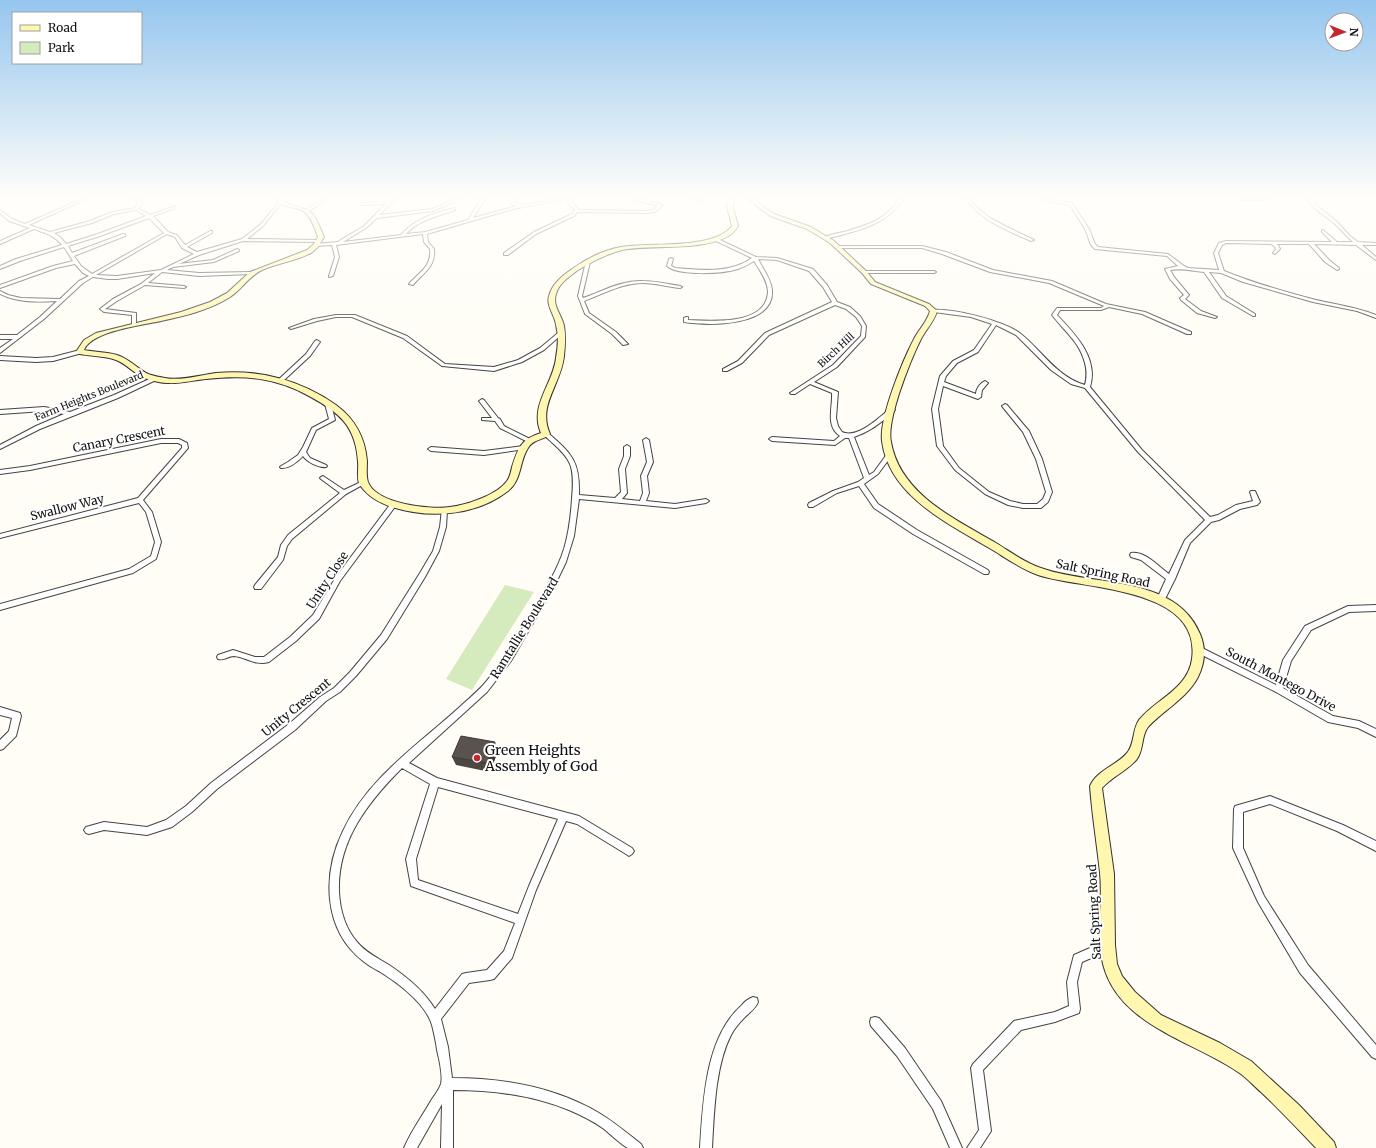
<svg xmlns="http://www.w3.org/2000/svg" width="1376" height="1148" font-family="Merriweather,serif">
  <rect width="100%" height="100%" fill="#fffdf5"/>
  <!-- green -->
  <path fill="#d5ebbd" d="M505,585L534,592L472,690L446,679Z"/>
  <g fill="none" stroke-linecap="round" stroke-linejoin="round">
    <!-- street casing -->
    <g stroke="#444" stroke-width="2">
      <path id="street" d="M82,199H86L29,225L50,232L90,221L112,212L135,208L138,202L135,199H139L142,202L139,209L150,215L175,206V208L153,216L168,232L177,235L185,245L210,231H212V233L187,247L197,252L242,239L261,224L280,201L282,202L263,226L247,239L319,240L321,241L319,242L243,241L199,255L181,263L178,264L213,260L237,249L239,250V251L214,262L173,267L167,270L199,273L252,272L254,273L252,274L199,276L162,272L148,283L184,286L186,287L184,288L145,285L117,301L105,309L136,313V324L134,325L132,324V315L104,312L100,309L113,299L141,284L155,273L117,279H108L93,277L83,283L44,319L0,353V348L13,339H0V335H17L40,317L57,301C38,302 18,303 0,294V291L8,295L21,298L60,299L79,281L89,276L83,273L75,264L56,268L0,288V285L53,266L73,261L64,247L20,261L0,269V266L16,259L62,245C55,236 46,233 34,229L0,244V241L30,228L9,221L0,213V210L12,219L25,224ZM136,210L146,216L98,234L66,244L60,237L54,233L92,223L114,214ZM149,218L164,233L92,274L81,266L74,256L125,236V234H123L72,253L68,246L100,236ZM167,234L175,237L182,248L194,254L161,270L117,276L96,275Z
        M322,199H326L308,212H306V210Z
        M392,199H396L379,215L432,209L456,199H460L433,211L377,218L366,228L343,242L401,235C414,219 435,213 454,208H455V210C439,216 418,220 406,234L425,232L468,220L480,201L479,199H483L484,201L473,218L517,206L511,204V199H515L514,202L522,205L559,199H565L513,209L427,234L428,242L434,249C436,267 423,273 413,285L409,284C419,272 432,267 430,249L424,242L423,234L336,245L339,257L333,276L329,277V276L335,257L332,245L316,246H315V244L338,242L339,241L364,226L386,204L363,205H362V203L389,202Z
        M569,199H573L572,203L579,210L647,211L653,210L658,206L633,200L632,199H637L663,205L655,212L647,213L577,212L574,216L536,234L508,255H504V253L534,232L572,214L575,210L568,203Z
        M694,199H698L701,201L698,202Z
        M900,199H904C884,227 856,231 825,239L823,238C829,235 837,233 844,232C868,225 886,219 900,199Z
        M966,199H970L975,206L990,218L1007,227L1034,240L1031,241C1006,230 982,221 966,199Z
        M1040,199H1046L1072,203L1089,229L1095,244L1098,247L1168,254L1184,266L1188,268L1219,270L1214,253L1219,243L1226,241L1332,242L1322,232V230H1323L1337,242H1353L1334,223L1313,207L1308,199H1312L1316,205L1336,221L1350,236L1358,242L1376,243V245H1362L1376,257V260L1356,245L1314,244L1329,260L1339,268V269L1337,270L1325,262L1309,244H1276L1278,245L1280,249L1275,254L1273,253L1276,249L1275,247L1271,244L1226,243L1222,245L1218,253L1224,271C1254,283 1285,292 1316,300C1337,305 1356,307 1376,315V318L1357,311L1313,302L1243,282L1221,273L1209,272L1226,296L1255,314V316H1253L1222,298L1204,272C1192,271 1182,268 1170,270L1174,277L1189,295L1185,299L1201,311L1217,317L1215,318L1197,313L1181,300L1180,298L1184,295L1170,279L1165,269L1178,266L1167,256L1095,249L1091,245L1085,229L1070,205Z
        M1240,199H1269L1267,200H1242Z
        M716,239H718L756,257L777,258L813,269L827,285L837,302L850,307L860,316L866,326L865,337L837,367L814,382L838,392L836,418L838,426L842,432C858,439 878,418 890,409H894L895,410C884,421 869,432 854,437L869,475L874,472L887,454L889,453L892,455L878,474L864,484L878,504L917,530L988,570L989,572L988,574H984L913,534L874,508L859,486L837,493L813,507H809L808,505L809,503L833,491L858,482L864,478L849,438H845L835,445L772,441L769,439L772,437L834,441L840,436C825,426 833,407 832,393L810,384L795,394H791L790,393L833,365L861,336L862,326L856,317L846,309L835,305L769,335L742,363L727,371H723V369L738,361L765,333L832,302L823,287L809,271L777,260L758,259C763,269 771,279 772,290C775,327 708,326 684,322V318L686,317H688V320C712,321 766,326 768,292C768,281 759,269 754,261C749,264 744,267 738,269C723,274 678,276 667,266L669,259L671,258L673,259L671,266L675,268C701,270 729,274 752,258L716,241Z
        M835,246H922L946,252L993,270L1052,281L1106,304L1145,312L1191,332V334H1187L1142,314L1109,307L1101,310H1060L1057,315C1075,334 1099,358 1090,387L1142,450L1210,517L1218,515L1236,505L1253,501L1250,492L1251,491H1255L1260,502L1257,505L1240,509L1219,520L1211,522L1190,543L1175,579L1164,601H1158L1157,599L1166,579L1141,560L1131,557L1130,555L1131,553C1145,551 1158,566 1169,574L1185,540L1205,520L1138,452L1085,388L1071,384L1051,370L1016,335L996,325L978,352L957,363L946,376L944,382L976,394C976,389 980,383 985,381L988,383L982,390L981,397L978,399L943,386L938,409L943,446L959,468L989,492L1010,501L1023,504H1037L1043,499L1046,492L1036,459L1023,432L1002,406L1005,404L1007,405L1029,431L1042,459L1052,492L1048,502L1041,508H1023L1008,505L985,494L955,470L937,446L932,409L940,376L953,361L974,350L992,324L971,317L934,312H932V310C953,308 1005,321 1021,334C1042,351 1057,377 1085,385C1087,377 1087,371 1085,363C1079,341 1065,332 1052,315L1057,308H1101L1104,306L1049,283L990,272L942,254L922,248H835Z
        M586,261L590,262L582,296L583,298C603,291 622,280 643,281C655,281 668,284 680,286L682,287L680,288C668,287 656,283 643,283C622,283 603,294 584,301L589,313L616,332L628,344L623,345L612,334L585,314L578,296Z
        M862,271H934L936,272L934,273H862Z
        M336,315H355L407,336L445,364L494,367L518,360L540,348L558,333L562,334L544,350L522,362L494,371L442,366L403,338L352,317H336L317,321L291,329L289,328L314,319Z
        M317,340L320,342L310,356L282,382H278V380L306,354L315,341Z
        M80,350L82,351V353L53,361L36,362L0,360V356L36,358L53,357Z
        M154,377L157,379L156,380L118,398L40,429L0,449V445L36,426L64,414L44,411L0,414V410L44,407L61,410L70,412L114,395Z
        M482,399L484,400L498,418L500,419L504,426L530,439V441H526L500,428L495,421L482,420V418H492L479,401Z
        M328,402L331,404L335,420L316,430L306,452L310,458L326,465L327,466L326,467C319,468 307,462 303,456C297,462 289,469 281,468L280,467L281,466L288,462L298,455L303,447L312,428L329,419L325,404Z
        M546,432L548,433C572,454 580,461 579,495L615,498L621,492L619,469L624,456V447L627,445L630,447V456L625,469L627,493L622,499L640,501L643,493L641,476L647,462L643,440L646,438L649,440L653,462L647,476L649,493L646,501L675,504L706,499L709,501L706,503L675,508L579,499L574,536L566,562L553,589L511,661L487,692L409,763L437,778L579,816L632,848L634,851L632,854L629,856L626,854L577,824L566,821L536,890L512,958L494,979L490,980L469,983L441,1019L448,1047L452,1078C503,1078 555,1087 599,1113C614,1122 627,1133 641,1144L643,1148C639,1148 632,1148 628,1148C623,1146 609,1133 604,1129C593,1121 581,1115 569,1110C532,1095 493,1090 453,1090V1148H441L442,1104L417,1148H404C411,1131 423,1115 432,1099C435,1095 439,1089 441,1084C443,1076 439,1058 437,1050C436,1042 434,1033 432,1025C426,1005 402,986 385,975C378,970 370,967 363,961C323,930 322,874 343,831C368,777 421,743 463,704C471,697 479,690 485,683C502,663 516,640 528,618C541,596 556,574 564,549C569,532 571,515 572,498C573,487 574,474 570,464C565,452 553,444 544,435V433ZM402,768L430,784L406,859L411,886L515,923L504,951L487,970L466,973L462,974L435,1009C424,991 407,977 389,965C378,958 366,953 357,942C345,928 340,910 339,892C337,841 368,802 402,768ZM438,787L558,819L529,886L518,914L418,880L416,859Z
        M161,439H179L187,443L188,448L143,500L152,512L161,542L156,559L133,573L0,610V604L129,569L151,556L155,542L146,512L139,503L0,538V534L138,498L182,448V445L178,443H161L30,470L0,474V470L30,466Z
        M523,446L526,448L525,449L484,455L431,451L428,449L431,447L484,451Z
        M323,476L344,490L361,482H365L366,483L346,494L292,539L287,546L283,560L261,589H255L254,587L255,585L278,557L281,545L288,535L340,493L321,479L320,478L321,477Z
        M392,502H396L397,504L340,581L319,619L296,641L269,662C255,666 246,657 234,656C228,656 224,661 218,659L217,657L218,655L233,650L255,657H264L290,637L313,615L336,577Z
        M442,509H446L447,511L446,527L439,551L425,577L387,639L356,676L340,692L326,701L295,730L217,789L192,812L172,827L147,835L104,830L89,834L86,833L84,830L86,827L104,822L147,827L166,820L186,806L211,783L289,724L320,697L334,688L350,672L381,635L420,573L433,551L440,527Z
        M1376,605V611L1349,612L1311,630L1291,661L1283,688L1333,716L1359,721L1376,729V737L1358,728L1328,722L1276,692L1196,652L1195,650L1196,648L1199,647L1202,648L1276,685L1283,660L1305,626L1348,606Z
        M0,707L20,713L21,716L16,736L3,749L0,750V740L9,731L12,718L0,715Z
        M1270,796L1343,825L1376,841V851L1337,831L1270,804L1243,812V848L1264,896L1308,965L1376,1045V1059L1372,1057L1300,973L1258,902L1233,848L1234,809L1235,806Z
        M1108,940L1112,941L1113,945L1112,949L1082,962L1077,982L1080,1009L1079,1013L1055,1022L1021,1030L983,1070L991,1131L980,1148H967L979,1130L971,1068L973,1064L1014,1021L1055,1012L1069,1006L1067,982L1074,955Z
        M753,997L757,998L758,1002C756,1008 749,1013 744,1018C739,1023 734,1029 731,1035C715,1066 714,1114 712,1148H700C703,1103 705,1038 741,1006C744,1002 748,999 753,997Z
        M875,1017L879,1018L905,1048L941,1101L962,1148H950L933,1109L897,1056L871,1026L870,1022L871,1018Z"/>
    </g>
    <!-- secondary casing -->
    <g stroke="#333" stroke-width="2">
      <path id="secondary" d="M275,199C281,199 284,202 289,204C316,212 313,212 324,237L318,247L311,253C296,261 278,263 262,270C249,276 242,289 230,297C210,310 184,316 161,321C143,325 91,331 84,350C95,352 107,352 117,355C129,359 137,368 148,374C153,376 160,377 165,378C180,381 202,375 216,373C259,369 301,380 336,405C355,419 365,437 367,461C367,467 366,476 368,482C376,504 431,510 450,507C467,505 497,495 507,481C510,477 511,472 512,467C518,448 521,439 541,433C529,406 553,384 556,358C558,347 559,336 556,325C555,315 546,306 549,296C552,284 562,276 572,269C586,259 604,250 621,247C651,242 713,250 732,226L727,207L729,199H734L733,207L738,226C736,229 733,233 730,235C703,252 653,244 622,250C607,254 591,262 578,270C569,277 559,283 556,294C552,306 562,315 564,326C566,336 565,346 564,356C561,385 537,405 550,434C544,440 533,439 528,448C519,462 522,480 508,491C476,516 429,519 392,507C380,503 368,497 360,485C356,479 359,469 358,462C356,426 339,412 309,396C274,377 245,375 206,379C194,380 180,384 167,383C161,383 150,380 144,378C133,373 125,362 113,359C103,356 91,356 80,354L76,352L84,340L96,333L181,312L210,302L227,293L250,272L307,250L314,244L318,237C315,229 312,219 306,213C298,205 281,209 275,199Z
        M748,199H753L774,214L811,227L834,241L866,271L875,282L929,304L937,311C934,322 926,329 921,339C911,359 886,420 891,442C900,494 955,519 996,543C1011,552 1026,564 1044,569C1093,586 1176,575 1200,634C1206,648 1205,663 1198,677C1187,698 1164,710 1148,727C1141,736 1144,749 1137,759C1128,770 1112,777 1102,788L1114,874L1115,945L1117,964L1122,976L1135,992L1161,1015L1220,1043L1251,1061L1299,1105L1334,1142L1336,1148H1316C1298,1129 1280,1110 1261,1092C1254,1086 1246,1077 1238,1072C1193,1041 1118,1025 1103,964C1096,936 1103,902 1100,873C1097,844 1092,815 1090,786C1097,770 1116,766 1127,753C1135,744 1132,730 1139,720C1156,699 1188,689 1192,659C1202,586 1083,590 1038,575C1021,569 1006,558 991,549C949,524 889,496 882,441C879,418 903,360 914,339C919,329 927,322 930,311L925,306L871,284L862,273L830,243L807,229L770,216Z"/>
    </g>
    <!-- street -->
    <use href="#street" fill="#fff" fill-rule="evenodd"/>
    <!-- secondary -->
    <use href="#secondary" fill="#fff6b0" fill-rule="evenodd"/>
  </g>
  <!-- wall -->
  <path fill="#4d4742" d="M498,751L490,772L456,765L452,757Z"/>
  <!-- shaded-wall -->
  <path fill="#3f3936" d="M495,742L498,751L490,772L487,763Z"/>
  <!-- building -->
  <path fill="#5a524d" stroke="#3f3936" d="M461,736L495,742L487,763L452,757Z"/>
  <!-- sky -->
  <linearGradient id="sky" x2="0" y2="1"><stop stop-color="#95c6ee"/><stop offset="0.55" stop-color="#fffefa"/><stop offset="1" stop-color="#fffefa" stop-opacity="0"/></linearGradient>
  <rect width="1376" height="359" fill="url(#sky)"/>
  <!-- markers -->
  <circle fill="#c4262e" stroke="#fff" stroke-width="1.5" cx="477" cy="758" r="4"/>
  <g text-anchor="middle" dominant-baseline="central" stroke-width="4" stroke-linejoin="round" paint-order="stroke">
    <!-- far-street labels -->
    <g font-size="10" fill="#111" stroke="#fff">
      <text transform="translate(836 350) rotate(-43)">Birch Hill</text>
      <text transform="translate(89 396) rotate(-22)">Farm Heights Boulevard</text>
    </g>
    <!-- street labels -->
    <g font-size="12" fill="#111" stroke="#fff">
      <text transform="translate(119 439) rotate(-11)">Canary Crescent</text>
      <text transform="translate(67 507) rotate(-14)">Swallow Way</text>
      <text transform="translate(1103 573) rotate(12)">Salt Spring Road</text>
      <text transform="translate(327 580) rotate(-57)">Unity Close</text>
      <text transform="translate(524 628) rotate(-58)">Ramtallie Boulevard</text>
      <text transform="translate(1281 679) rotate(28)">South Montego Drive</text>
      <text transform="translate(296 707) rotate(-39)">Unity Crescent</text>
      <text transform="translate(1094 912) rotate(-93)">Salt Spring Road</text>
    </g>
    <!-- near-poi labels -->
    <g font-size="14" fill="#111" stroke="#fff" text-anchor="start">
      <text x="485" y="750">Green Heights<tspan x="485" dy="16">Assembly of God</tspan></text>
    </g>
  </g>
  <!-- legend -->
  <rect x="12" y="12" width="130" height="52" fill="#ffffff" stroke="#a0a0a0"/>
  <rect x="20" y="25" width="20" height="6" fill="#fff6b0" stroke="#a0a0a0"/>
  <text x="48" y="32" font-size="12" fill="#111111">Road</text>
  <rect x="20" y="42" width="20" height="12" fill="#d5ebbd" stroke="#a0a0a0"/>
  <text x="48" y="52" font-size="12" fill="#111111">Park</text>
  <!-- north arrow -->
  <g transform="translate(1344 32) rotate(91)"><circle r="19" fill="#ffffff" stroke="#a0a0a0"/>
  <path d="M0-3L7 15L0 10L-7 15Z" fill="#c4262e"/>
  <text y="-6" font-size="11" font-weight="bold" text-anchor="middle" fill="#111111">N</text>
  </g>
</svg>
